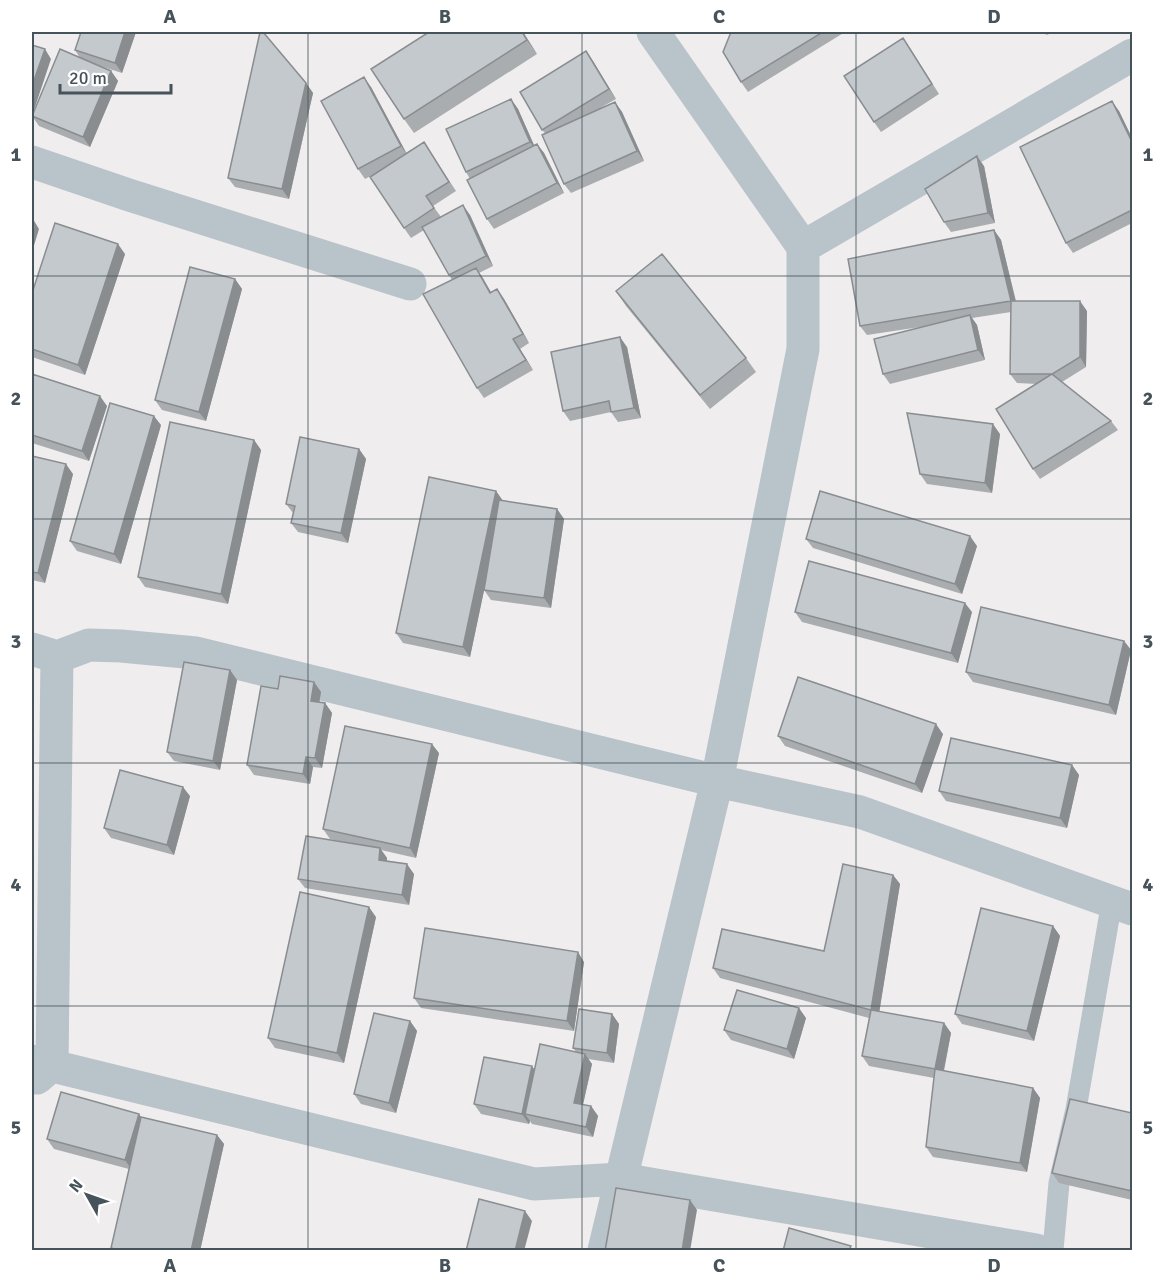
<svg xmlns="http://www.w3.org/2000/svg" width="1164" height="1282" font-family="Signika,sans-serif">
  <rect width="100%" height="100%" fill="#f0edee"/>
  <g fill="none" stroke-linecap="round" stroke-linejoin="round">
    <!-- service -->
    <path stroke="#b9c3ca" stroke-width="21" d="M1053,1250L1059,1183L1076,1109L1112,901"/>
    <!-- minor -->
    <path stroke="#b9c3ca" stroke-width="33" d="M32,162L129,195L410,284
      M803,247L1132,55
      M32,649L57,657L89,645L121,646L196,653L717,781L860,812L1132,909
      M32,1061L534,1184L621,1179L1036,1250
      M37,1078L52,1065L57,657
      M604,1250L717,781L803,349V247L653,32"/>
  </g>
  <!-- wall -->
  <path fill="#a9adb0" d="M81,32H136L122,73L97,65L111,71L118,81L90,147L39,126L32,116L80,58L75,50Z
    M429,32H523L537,54L414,133L404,119Z
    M731,32H845L748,92L741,82Z
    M1041,32H1053L1047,35Z
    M910,48L939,94L881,132L874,122Z
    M586,51L616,99L600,108L615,102L622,112L644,161L571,193L564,184L545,133L542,130Z
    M306,83L313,93L289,199L235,187L228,178Z
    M371,87L406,153L424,142L456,191L433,206L441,217L470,215L493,266L479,273L491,292L497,289L504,299L529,343L520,349L533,370L484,398L477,388L452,280L424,230L411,238L404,228L378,172L365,179L358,169Z
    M511,99L518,109L534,145L537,144L544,153L564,193L494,229L487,219L470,179L466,172Z
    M1119,111L1132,138V223L1073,253L1066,243Z
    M984,166L995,223L951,232L944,222Z
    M994,230L1001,240L1016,301L1087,311L1086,367L1062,382L1111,421L1118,430L1040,479L1033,469L1037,384L1017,383L1010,374L1011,312L972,318L977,325L985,360L890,384L883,374L927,326L867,335L860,326Z
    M125,254L85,375L32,357V293Z
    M235,279L242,289L206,421L162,410L155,400Z
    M616,291L746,358L756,372L710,409L626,306Z
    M627,347L641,418L618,422L611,412L570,421L563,411Z
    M32,374L107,406L89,461L32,443Z
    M161,425L121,564L77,551L70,541Z
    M1000,434L992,493L927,484L920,474Z
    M254,440L261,450L228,604L145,587L138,577Z
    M359,449L366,459L348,543L298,532L291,523L293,513L286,504Z
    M32,456L73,474L45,583L32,580Z
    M496,491L503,501L557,509L564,519L551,608L491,600L484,590L470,657L403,643L396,633Z
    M806,539L977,546L962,594L813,548Z
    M795,612H972L958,663L802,622Z
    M1124,641L1131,650L1116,715L973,682L966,672Z
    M230,670L237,680L220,770L174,761L167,752Z
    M314,682L321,692L319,702L325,703L332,713L322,768L313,767L310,784L254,775L247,765L278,689Z
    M943,734L922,793L785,746L778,736Z
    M439,753L416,858L381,850L387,858V861L414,874L409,905L305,888L298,879L357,845L330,839L323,829Z
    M1072,765L1079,775L1067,828L946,801L939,791Z
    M190,796L174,855L111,838L104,828Z
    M893,875L900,884L879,1012L944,1023L951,1033L944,1071L1033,1088L1040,1098L1027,1172L933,1157L926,1147L934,1078L869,1066L862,1056L869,1018L720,978L713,968L824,951Z
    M376,917L344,1063L275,1048L268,1038Z
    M1053,926L1060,936L1034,1041L962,1024L955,1014Z
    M584,962L574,1031L421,1008L414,998Z
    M612,1014L619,1024L614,1063L588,1059L592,1064L583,1105L591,1106L598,1116L593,1137L532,1124L530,1121L529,1124L481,1114L474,1104L534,1070L576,1052L573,1048Z
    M806,1018L794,1059L731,1040L724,1030Z
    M410,1021L417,1031L396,1113L361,1104L354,1094Z
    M1132,1113V1200L1059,1183L1052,1173Z
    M139,1114L141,1117L217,1135L224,1144L200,1251H113L111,1248L129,1169L54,1149L47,1139Z"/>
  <!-- shaded-wall -->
  <path fill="#898d90" d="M125,32H136L122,73L115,63Z
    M522,32H523L537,54L527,40Z
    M45,49L51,59L32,116V86Z
    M586,51L593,61L616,99L609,89Z
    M111,71L118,81L90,147L83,137Z
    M364,77L371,87L408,156L401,146Z
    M306,83L313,93L289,199L282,189Z
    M511,99L518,109L537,152L530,142Z
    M1112,101L1119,111L1132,138V142Z
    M615,102L622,112L644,161L637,151Z
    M537,144L544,153L564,193L557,183Z
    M977,156L984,166L995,223L988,213Z
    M463,205L470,215L493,266L486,256Z
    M33,219L39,229L32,252V222Z
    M994,230L1001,240L1018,311L1011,301Z
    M118,244L125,254L85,375L78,365Z
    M476,268L483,278L497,303L490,293Z
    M235,279L242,289L206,421L199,412Z
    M497,289L504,299L529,343L523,334Z
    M1080,301L1087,311L1086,367L1080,357Z
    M970,315L977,325L985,360L978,350Z
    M620,337L627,347L641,418L634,408Z
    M513,339L520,349L533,370L526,360Z
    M100,396L107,406L89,461L82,451Z
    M154,416L161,425L121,564L114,554Z
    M993,424L1000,434L992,493L985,483Z
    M254,440L261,450L228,604L221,594Z
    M359,449L366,459L348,543L341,533Z
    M66,464L73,474L45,583L38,573Z
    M496,491L503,501L470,657L463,647Z
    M557,509L564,519L551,608L544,598Z
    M970,536L977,546L962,594L955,584Z
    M965,603L972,612L958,663L951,653Z
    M1124,641L1131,650L1116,715L1109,705Z
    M230,670L237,680L220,770L213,761Z
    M314,682L321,692L318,711L311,701Z
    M325,703L332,713L322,768L315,758Z
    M936,724L943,734L922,793L915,784Z
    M432,744L439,753L416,858L410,848Z
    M306,757L313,767L310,784L303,774Z
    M1072,765L1079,775L1067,828L1060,818Z
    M183,787L190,796L174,855L167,845Z
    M380,848L387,858L386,870L379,860Z
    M407,864L414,874L409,905L402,895Z
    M893,875L900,884L878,1020L871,1010Z
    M369,907L376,917L344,1063L337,1053Z
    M1053,926L1060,936L1034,1041L1027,1031Z
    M578,952L584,962L574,1031L567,1021Z
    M799,1008L806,1018L794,1059L787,1049Z
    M612,1014L619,1024L614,1063L607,1053Z
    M410,1021L417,1031L396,1113L389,1103Z
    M944,1023L951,1033L942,1079L935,1069Z
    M585,1054L592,1064L581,1113L574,1103Z
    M532,1066L539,1076L525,1114L530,1121L529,1124L522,1114Z
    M1033,1088L1040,1098L1027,1172L1020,1163Z
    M591,1106L598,1116L593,1137L586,1127Z
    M139,1114L145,1124L132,1170L125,1160Z
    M217,1135L224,1144L200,1251H191Z
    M690,1200L697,1210L690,1251H682Z
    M525,1211L532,1221L524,1251H515Z"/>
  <!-- building -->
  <path fill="#c4c9cd" stroke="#898d90" stroke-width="1.5" d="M81,32H125L115,63L75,50Z
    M260,32H263L306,83L282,189L228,178Z
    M429,32H522L527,40L404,119L371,69Z
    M731,32H823L741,82L723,52Z
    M903,38L932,84L874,122L844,76Z
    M32,45L45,49L32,86Z
    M60,49L111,71L83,137L32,116Z
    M586,51L609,89L542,130L520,92Z
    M364,77L401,146L358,169L321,101Z
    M511,99L530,142L466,172L446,129Z
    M1112,101L1132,142V210L1066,243L1020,147Z
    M615,102L637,151L564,184L542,135Z
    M424,142L449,182L426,196L434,208L404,228L370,177Z
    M537,144L557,183L487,219L467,180Z
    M977,156L988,213L944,222L925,189Z
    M463,205L486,256L449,275L422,227Z
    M55,223L118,244L78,365L32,349V293Z
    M994,230L1011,301H1080V357L1052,374L1111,421L1033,469L996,409L1052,374H1010L1011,301L860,326L848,259Z
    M662,254L746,358L700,395L616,291Z
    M190,267L235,279L199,412L155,400Z
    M476,268L490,293L497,289L523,334L513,339L526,360L477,388L423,294Z
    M970,315L978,350L883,374L874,339Z
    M620,337L634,408L611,412L609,401L563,411L551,352Z
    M32,374L100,396L82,451L32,435Z
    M110,403L154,416L114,554L70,541Z
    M907,413L993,424L985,483L920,474Z
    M170,422L254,440L221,594L138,577Z
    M300,437L359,449L341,533L291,523L295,506L286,504Z
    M32,456L66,464L38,573L32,572Z
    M429,477L496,491L463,647L396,633Z
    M820,491L970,536L955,584L806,539Z
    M499,500L557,509L544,598L484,590Z
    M809,561L965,603L951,653L795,612Z
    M981,607L1124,641L1109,705L966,672Z
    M184,662L230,670L213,761L167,752Z
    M280,676L314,682L311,701L325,703L315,758L306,757L303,774L247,765L261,686L278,689Z
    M798,677L936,724L915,784L778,736Z
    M345,726L432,744L410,848L323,829Z
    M951,738L1072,765L1060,818L939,791Z
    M120,770L183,787L167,845L104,828Z
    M306,836L380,848L379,860L407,864L402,895L298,879Z
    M843,864L893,875L871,1010L944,1023L935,1069L862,1056L871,1010L713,968L722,929L824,951Z
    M300,892L369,907L337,1053L268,1038Z
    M981,908L1053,926L1027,1031L955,1014Z
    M425,928L578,952L567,1021L414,998Z
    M737,990L799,1008L787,1049L724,1030Z
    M579,1009L612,1014L607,1053L573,1048Z
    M374,1013L410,1021L389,1103L354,1094Z
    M540,1044L585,1054L574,1103L591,1106L586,1127L525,1114Z
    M484,1057L532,1066L522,1114L474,1104Z
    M935,1069L1033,1088L1020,1163L926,1147Z
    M61,1092L139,1114L125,1160L47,1139Z
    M1070,1099L1132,1113V1191L1052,1173Z
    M141,1117L217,1135L191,1251H121L111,1248Z
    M616,1188L690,1200L682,1251H605Z
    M479,1199L525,1211L515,1251H466Z
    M789,1228L851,1246L849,1251H783Z"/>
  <!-- grid -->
  <path fill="none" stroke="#46535a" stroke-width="1.5" stroke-opacity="0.55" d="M308,32V1250M582,32V1250M856,32V1250M32,276H1132M32,519H1132M32,763H1132M32,1006H1132"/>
  <!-- border -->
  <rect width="1164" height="1282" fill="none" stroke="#ffffff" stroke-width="66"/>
  <!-- north arrow -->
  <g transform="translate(87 1195) rotate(310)" stroke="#ffffff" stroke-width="4.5" paint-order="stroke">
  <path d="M0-4.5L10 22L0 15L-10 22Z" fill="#46535a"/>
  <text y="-9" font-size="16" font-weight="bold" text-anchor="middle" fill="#46535a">N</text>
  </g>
  <!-- scale -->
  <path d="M60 84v9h111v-9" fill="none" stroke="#46535a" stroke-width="3"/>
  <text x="69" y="84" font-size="18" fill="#46535a" stroke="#ffffff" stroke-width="4.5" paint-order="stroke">20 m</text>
  <rect x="33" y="33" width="1098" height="1216" fill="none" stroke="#46535a" stroke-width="2"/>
  <g font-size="20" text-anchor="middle" font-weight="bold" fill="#46535a">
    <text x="170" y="23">A</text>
    <text x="445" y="23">B</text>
    <text x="719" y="23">C</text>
    <text x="994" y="23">D</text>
    <text x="16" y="161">1</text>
    <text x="1148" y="161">1</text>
    <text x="16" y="405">2</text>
    <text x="1148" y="405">2</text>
    <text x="16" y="648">3</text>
    <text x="1148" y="648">3</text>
    <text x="16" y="891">4</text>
    <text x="1148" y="891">4</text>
    <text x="16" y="1134">5</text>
    <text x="1148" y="1134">5</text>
    <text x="170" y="1272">A</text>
    <text x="445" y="1272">B</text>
    <text x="719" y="1272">C</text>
    <text x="994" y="1272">D</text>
  </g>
</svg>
